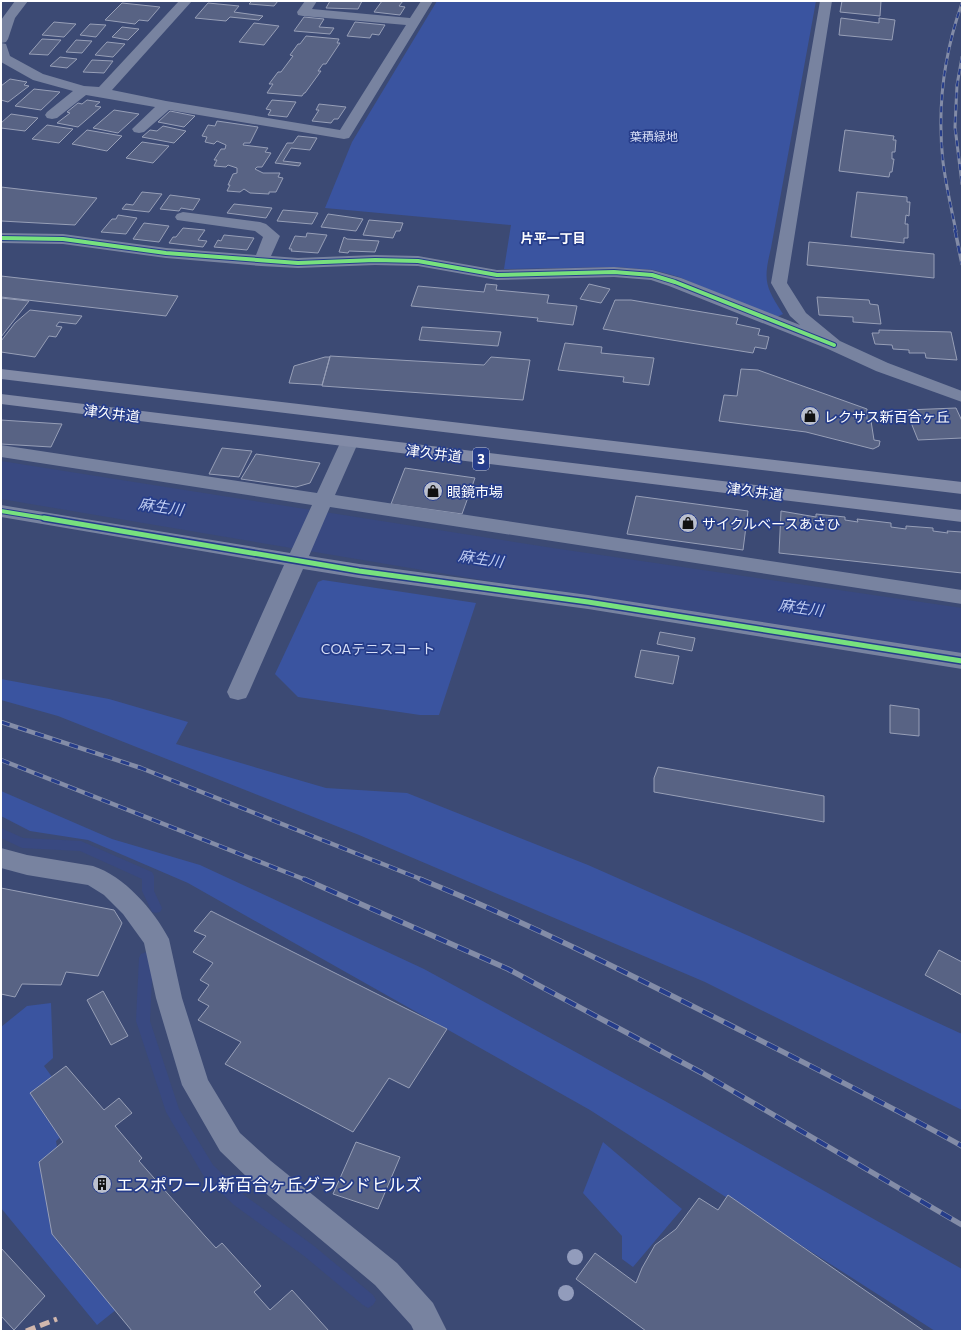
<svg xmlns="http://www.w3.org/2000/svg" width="963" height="1332" font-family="Commissioner,'Noto Sans JP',sans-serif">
  <rect width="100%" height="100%" fill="#3c4a74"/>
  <!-- green -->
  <path fill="#3a54a0" d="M437,1H816L771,248C763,281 765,286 783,314L775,318L679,277L654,270L616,267L504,269L511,225L325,208L352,142Z
    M323,580L476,603L439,715H420L298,697L275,674L318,582Z
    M1,679L109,699L188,722L176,744L326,788L407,793L588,865L749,936L962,1034V1110L705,982L359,835L58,716L1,700Z
    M1,791L112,839L200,865L424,969L665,1101L962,1269V1331H935L590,1110L188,883L88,840L30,831L1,816Z
    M51,1003L53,1058L44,1066L82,1118L56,1141L73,1242L127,1301L97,1325L1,1208V1027L27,1006Z
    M603,1142L682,1209L633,1267L622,1259V1236L583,1193Z"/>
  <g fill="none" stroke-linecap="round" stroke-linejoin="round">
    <!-- stream -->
    <path fill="#394981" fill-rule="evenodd" d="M1,828L23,838L81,841L152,872L154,876V891L162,908L160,912L156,913L152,912L142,891V879L80,851L22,848L1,838Z
      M146,952L151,954L153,958L150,1021L179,1109L213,1165L244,1195L314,1246L373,1295L376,1300L373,1305L368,1308L363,1305L304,1256L234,1205L203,1175L166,1112L136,1021L139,958L141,954Z"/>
    <!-- river -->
    <path fill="#394981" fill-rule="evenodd" d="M1,461L553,548L962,608V654L553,592L1,499Z"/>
  </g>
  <!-- building -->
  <path fill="#586384" stroke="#979fb7" d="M252,1H278L274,6L249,4Z
    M330,1H362L358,9L326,8Z
    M382,1H403L399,6L405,7L400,15L374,12Z
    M842,1H881L880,16L840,12Z
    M122,3L160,7L148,21L139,20L135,24L105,20Z
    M208,3L239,6L234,12L263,16L259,20L230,17L226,21L195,18Z
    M304,17L324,19L319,27L334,28L330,34L294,31Z
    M841,18L879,23V18L895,20L892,40L839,35Z
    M54,22L76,24L64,37L42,35Z
    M355,22L385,25L379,35L372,34L370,38L347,36Z
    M254,23L279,26L264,45L239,42Z
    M90,24L106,25L96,37L80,35Z
    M122,27L139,29L128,40L112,37Z
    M306,36L339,39L337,43H340L326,64H323L318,71H321L305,93H304L302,96L267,93L273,84H269L278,72H281L293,56L290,55L298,44H300Z
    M42,39L61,40L48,55L29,54Z
    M76,40L92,41L82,53L66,52Z
    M107,42L125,44L113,57L95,55Z
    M60,57L77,59L67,68L50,66Z
    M92,60L113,61L104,73L83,72Z
    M10,79L27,82L24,85L29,86L8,102L1,100V86Z
    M34,89L60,92L41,110L15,106Z
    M87,100L100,102L95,106L101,107L78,127L57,123L70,113L67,112L78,103L82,104Z
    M272,100L296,102L287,117L268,115L271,110L266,109Z
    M319,104L346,107L338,119H334L331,123L312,121L319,110H316Z
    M114,110L139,114L118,133L93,128Z
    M170,111L195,116L184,127L158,122Z
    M11,114L38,118L25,131L1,128V123Z
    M217,121L258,127L250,143H244L243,145L268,148L265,152L271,153L262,167H257L255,169L263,173H280L278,177L283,178L276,192H269V194L250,193L244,189L240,192L227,191L230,185H228L233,174L237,173V168L228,165L226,167L214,166L217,160H214L221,149H225L226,145L217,141L214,144L205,142L207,137L202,136L208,125L215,126Z
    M47,125L73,129L59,143L32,139Z
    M163,126L186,131L174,143L142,137L150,130L157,131Z
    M87,130L122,136L107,151L72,144Z
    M845,130L894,136L893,140H896L895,152H892V159H894L892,172H890L889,177L839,171Z
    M298,136L317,138L310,150L291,148L283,161L301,163L299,166L275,163L287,143H293Z
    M142,142L169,146L153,163L126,158Z
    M1,187L97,198L75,225L1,221Z
    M142,192L162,194L149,212L122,209L126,204L133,205Z
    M857,192L907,197V202H910L909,216L906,215L905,224H908V238H904V243L851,237Z
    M170,195L200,199L193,210L181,208L179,211L160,209Z
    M234,204L272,208L266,218L227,213Z
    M283,210L318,213L312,224L277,221Z
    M328,214L363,219L356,231L321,227Z
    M118,215L137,218L126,234L101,232L112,219H116Z
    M369,220L403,223L400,231H396L393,238L363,235Z
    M144,223L169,226L159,242L133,239Z
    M183,228L205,230L198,240L207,241L203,247L169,243L173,237H176Z
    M307,233L327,235L318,253L291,251L292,249H289L295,236L306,237Z
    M224,235L254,238L247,250L214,247L218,240L221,241Z
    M344,237L347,239L379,241L375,252L349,251L348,253L339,252Z
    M809,242L934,254V278L807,265Z
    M1,276L178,296L166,316L1,297Z
    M486,284L497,285L496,290L549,295L547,303L577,306L573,325L537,321L538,318L411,306L418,286L484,292Z
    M589,284L610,289L601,303L580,299Z
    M817,297L869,300L870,304L878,305L881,324L853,322V317L819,315Z
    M1,298L29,301L1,337Z
    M615,300H631L738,318L736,324L760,329L758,335L769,337L766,349L755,347L753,353L603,329Z
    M30,310L82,316L76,324L59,322L56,326L62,327L56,337L49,336L35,357L1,352V341L15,323Z
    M422,327L501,332L498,346L419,340Z
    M879,330L951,332L957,360L926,358L925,353H909V350L893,349L892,345L875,344L872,333H879Z
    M565,343L602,347L601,353L654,358L649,385L623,382L624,377L558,370Z
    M330,356L484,365L491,357L530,360L523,400L322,386Z
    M325,357H330L322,385L289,383L294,366Z
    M741,369L758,370L867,409V420L871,421L874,440L880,441L879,446L873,449L806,432L719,421L724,395L737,396Z
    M956,408L962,421V438L918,440L906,410Z
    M1,420L62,424L51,447L1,444Z
    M222,448L252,451L239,477L209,474Z
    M256,454L320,463L310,483L296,487L241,479Z
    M405,468L475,478L462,514L391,504Z
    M636,496L748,511L743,550L627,534Z
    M781,511L816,517V514L845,517V520L858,522L857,519L891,523V527L906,529V526L933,528V531L948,533L947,531L962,532V573L779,553Z
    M660,632L695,638L692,651L657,644Z
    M641,650L679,656L673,684L635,677Z
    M890,705L919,709V736L890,733Z
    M658,767L824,796V822L654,792V778Z
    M1,888L114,910L122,923L98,976L66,972L61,985L22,984L15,997L1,994Z
    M211,911L447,1029L409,1088L389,1078L353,1132L225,1064L241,1042L198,1020L209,1006L198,1000L209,985L200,980L213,963L193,952L206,936L194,931Z
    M939,950L962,962V995L925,975Z
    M103,991L128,1036L111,1045L87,1000Z
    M66,1066L104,1110L119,1098L132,1113L115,1126L142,1158L139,1161L205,1236L216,1248L222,1243L261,1286L254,1292L270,1310L292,1290L329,1331H132L52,1234L39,1162L63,1142L30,1093Z
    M356,1142L400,1157L378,1209L333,1194Z
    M728,1195L866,1291L924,1331H646L576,1279L595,1253L636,1283L642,1268L655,1245L676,1229L699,1198L718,1210Z
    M1,1248L45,1296L14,1330L1,1316Z"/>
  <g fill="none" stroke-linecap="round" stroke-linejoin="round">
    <!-- minor -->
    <path fill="#7883a0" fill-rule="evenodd" d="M15,1H28L15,18L8,39L6,42L1,43V20Z
      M179,1H192L112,90L166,101L340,130L406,25L303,16L298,15L297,12L305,1H317L312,9L410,18L421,1H433L351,135L349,138L344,139L169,110L144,132L139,133L134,132L132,129L155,107L86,95L57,118L52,119L47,118L45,115L47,112L73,91L33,80L1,62V43L6,44L10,56L43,74L84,86L99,87Z
      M820,1H832L787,283L806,313L840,341L888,363L962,391V402L876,371L828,349L669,286L651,280L614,277L497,280L418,266L375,265L298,268L261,266L166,258L63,244L1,243V233L63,234L166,248L256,255L263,237L255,231L177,220L175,217L177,214L183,212L260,222L266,224L280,236L271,256L298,258L375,255L418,256L497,270L614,267L652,270L681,278L800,325L790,316L771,283Z
      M349,437L356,439L358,443L335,495L962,590V604L330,507L309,556L359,564L588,595L962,653V669L588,609L359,578L303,569L249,692L246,698L238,700L230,698L227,692L284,565L1,517V505L290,553L312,505L1,457V445L317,493L340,443L342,439Z
      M1,848L27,855L93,866C124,876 154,910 169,939L182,998L208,1080L240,1133L271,1161L397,1263L433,1303L447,1331H414L411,1325L375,1285L251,1181L220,1151L182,1085L156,998L144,943L123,914L104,895L88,885L27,875L1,868Z"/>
    <!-- major -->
    <path fill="#828ba7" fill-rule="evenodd" d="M1,369L962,482V494L1,379Z
      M1,394L962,510V522L1,404Z"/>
    <!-- rail-far3 casing -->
    <g stroke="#838ca7" stroke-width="3">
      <path id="rail-far3" d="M962,57L957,85L955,127L962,184
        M956,231C951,208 946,185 943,162C937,108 944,54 962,3"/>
    </g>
    <!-- rail-far2 casing -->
    <g stroke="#838ca7" stroke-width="3.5">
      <path id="rail-far2" d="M955,230L962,264"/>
    </g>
    <!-- rail-far1 casing -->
    <g stroke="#838ca7" stroke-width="4.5">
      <path id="rail-far1" d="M1,722L141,768L423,880
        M1,760L306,880"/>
    </g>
    <!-- rail casing -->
    <g stroke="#838ca7" stroke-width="5.5">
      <path id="rail" d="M304,879L508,969L702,1073L962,1225
        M420,879C524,921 623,971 722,1021C803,1062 883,1102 962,1146"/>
    </g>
    <!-- rail-far3 -->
    <use href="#rail-far3" stroke="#263d8a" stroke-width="2" stroke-dasharray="6" stroke-linecap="butt"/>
    <!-- rail-far2 -->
    <use href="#rail-far2" stroke="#263d8a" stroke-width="2.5" stroke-dasharray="8" stroke-linecap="butt"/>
    <!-- rail-far1 -->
    <use href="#rail-far1" stroke="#263d8a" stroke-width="3" stroke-dasharray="9" stroke-linecap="butt"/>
    <!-- rail -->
    <use href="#rail" stroke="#263d8a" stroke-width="4" stroke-dasharray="12" stroke-linecap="butt"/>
    <!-- quiet -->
    <path stroke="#d1b7ad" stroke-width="5" stroke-dasharray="10 5" stroke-linecap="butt" d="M26,1331L57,1319"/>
    <!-- cycleway-far1 casing -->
    <g stroke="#263d8a" stroke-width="6">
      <path id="cycleway-far1" d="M1,238L63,239L166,253L298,263L375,260L418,261L497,275L614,272L652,275L675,282L834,345
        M1,511L50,519"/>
    </g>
    <!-- cycleway casing -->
    <g stroke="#263d8a" stroke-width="8">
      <path id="cycleway" d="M44,518L359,571L588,602L962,661"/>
    </g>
    <!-- cycleway-far1 -->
    <use href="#cycleway-far1" stroke="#77e17e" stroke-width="4"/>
    <!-- cycleway -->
    <use href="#cycleway" stroke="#77e17e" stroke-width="5"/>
  </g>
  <!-- trees -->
  <g fill="#929cbc">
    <circle cx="575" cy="1257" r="8"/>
    <circle cx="566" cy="1293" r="8"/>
  </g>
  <!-- icons -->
  <defs>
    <g id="shop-disc" transform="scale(1)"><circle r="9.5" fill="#bbc0ce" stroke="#263d8a"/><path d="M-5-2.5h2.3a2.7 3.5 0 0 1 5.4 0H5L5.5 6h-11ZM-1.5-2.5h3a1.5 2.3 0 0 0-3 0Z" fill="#111"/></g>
    <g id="building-disc" transform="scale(1)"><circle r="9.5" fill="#bbc0ce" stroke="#263d8a"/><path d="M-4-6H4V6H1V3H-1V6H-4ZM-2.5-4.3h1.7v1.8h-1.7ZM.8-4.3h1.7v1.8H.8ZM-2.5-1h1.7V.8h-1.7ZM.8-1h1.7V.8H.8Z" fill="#111"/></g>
  </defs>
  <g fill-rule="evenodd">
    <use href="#shop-disc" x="810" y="416"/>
    <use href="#shop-disc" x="433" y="491"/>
    <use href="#shop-disc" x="688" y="523"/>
    <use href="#building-disc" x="102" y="1184"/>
  </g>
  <g text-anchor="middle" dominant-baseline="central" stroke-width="3.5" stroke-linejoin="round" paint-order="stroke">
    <!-- far-park labels -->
    <g font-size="12" fill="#d8dff7" stroke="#263d8a">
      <text x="654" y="136">葉積緑地</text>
    </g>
    <!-- far-neighbourhood labels -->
    <g font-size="13" font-weight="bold" fill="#fff" stroke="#263d8a">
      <text x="553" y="238">片平一丁目</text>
    </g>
    <!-- shield labels -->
    <rect fill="#263d8a" stroke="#bec5dc" stroke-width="1" x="473" y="448" width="16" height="22" rx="3"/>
    <g font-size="13" font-weight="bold" fill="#fff">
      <text x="481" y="459">3</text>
    </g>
    <!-- street labels -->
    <g font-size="14" fill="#fff" stroke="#263d8a">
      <text transform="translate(112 413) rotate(7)">津久井道</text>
      <text transform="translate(434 453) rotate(7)">津久井道</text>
      <text transform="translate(755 491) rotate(7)">津久井道</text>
    </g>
    <!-- poi labels -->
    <g font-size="14" fill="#fff" stroke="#263d8a" text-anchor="start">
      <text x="824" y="416">レクサス新百合ヶ丘</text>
      <text x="447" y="491">眼鏡市場</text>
      <text x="702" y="523">サイクルベースあさひ</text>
    </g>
    <!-- park labels -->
    <g font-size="14" fill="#d8dff7" stroke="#263d8a">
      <text x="378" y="648">COAテニスコート</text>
    </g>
    <!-- water labels -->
    <g font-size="15" font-style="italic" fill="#bfccf1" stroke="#263d8a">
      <text transform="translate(161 506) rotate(9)">麻生川</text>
      <text transform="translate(481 558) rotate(9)">麻生川</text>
      <text transform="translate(801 607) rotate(8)">麻生川</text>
    </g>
    <!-- near-poi labels -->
    <g font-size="17" fill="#fff" stroke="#263d8a" text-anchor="start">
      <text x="116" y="1184">エスポワール新百合ヶ丘グランドヒルズ</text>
    </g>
  </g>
  <!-- border -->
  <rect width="963" height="1332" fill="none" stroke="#ffffff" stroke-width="4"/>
</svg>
